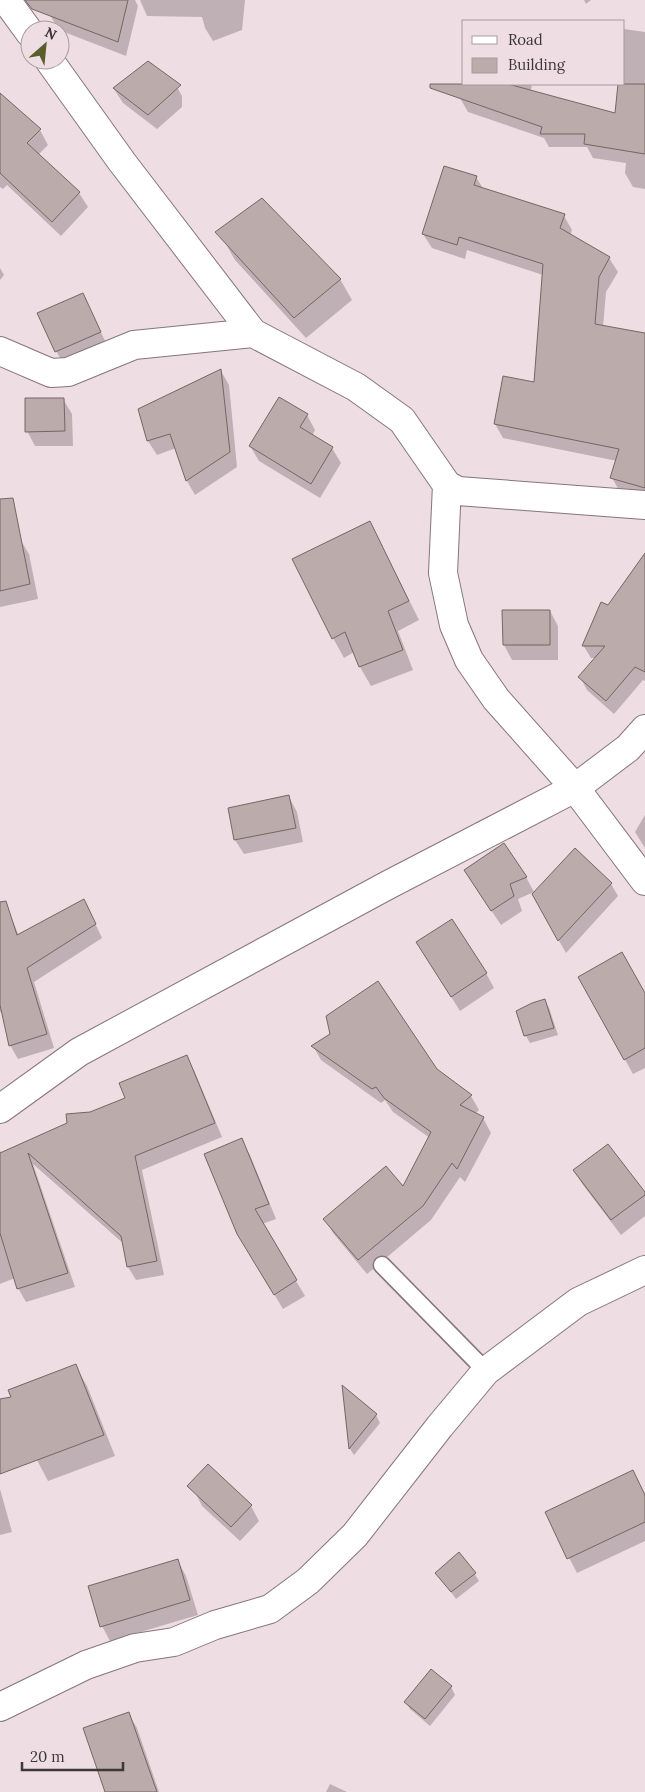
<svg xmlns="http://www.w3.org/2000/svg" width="645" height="1792" viewBox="0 0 645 1792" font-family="Lora,serif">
  <rect width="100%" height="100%" fill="#eedde2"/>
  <path fill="#0003" d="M 54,0 L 135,0 L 138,6 L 126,56 L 59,30 L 50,15 Z
    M 140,0 L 245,0 L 242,30 L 213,41 L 205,28 L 202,17 L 147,16 Z
    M 584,0 L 591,0 L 586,4 Z
    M 624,29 L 645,32 L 645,189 L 633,187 L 625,173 L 626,163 L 593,158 L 587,147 L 549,147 L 544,138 L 468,112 L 460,98 L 464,84 L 530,84 L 532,87 L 530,91 L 616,114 L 619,84 L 624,84 Z
    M 173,80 L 182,96 L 182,107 L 157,129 L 123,103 L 114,89 Z
    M 12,105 L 40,130 L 48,145 L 38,155 L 79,193 L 88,207 L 61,236 L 7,185 L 3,189 L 0,187 L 0,117 Z
    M 476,177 L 484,190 L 564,216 L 572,230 L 570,236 L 609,258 L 618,272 L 606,292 L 603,327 L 645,334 L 645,499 L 620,492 L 612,478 L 617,461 L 503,438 L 495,424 L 504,378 L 535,384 L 543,275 L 467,250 L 465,259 L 432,248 L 423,234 Z
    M 223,239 L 340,279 L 352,300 L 306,338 L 235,260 Z
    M 0,268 L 4,275 L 0,280 Z
    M 83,295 L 108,347 L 65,366 L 56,351 Z
    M 221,371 L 229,385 L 237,467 L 195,495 L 187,481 L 176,448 L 157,455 L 148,441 L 139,410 Z
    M 63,399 L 72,414 L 73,446 L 35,446 L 27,431 Z
    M 307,415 L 315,430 L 312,436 L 332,448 L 341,463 L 320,498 L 259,461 L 250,446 Z
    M 20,539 L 29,554 L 38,599 L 0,607 L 0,543 Z
    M 380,542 L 419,620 L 398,631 L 413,670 L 371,686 L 360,667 L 354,652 L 344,658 L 333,638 Z
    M 645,555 L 645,681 L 643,680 L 614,714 L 587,690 L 580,677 L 596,658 L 591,658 L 583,645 Z
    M 550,611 L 558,626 L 558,660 L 512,660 L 504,645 Z
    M 289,797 L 297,812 L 303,842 L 244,854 L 235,840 Z
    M 645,815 L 645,848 L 635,832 Z
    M 576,850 L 611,884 L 618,896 L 566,953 L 533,895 Z
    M 465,871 L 526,877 L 534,892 L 518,899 L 522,911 L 501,925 Z
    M 84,900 L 102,938 L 34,982 L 54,1048 L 18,1059 L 10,1045 L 3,1011 L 0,1012 L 0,902 L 2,901 L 10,914 L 19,936 Z
    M 426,957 L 486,973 L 494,988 L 460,1011 Z
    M 580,978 L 645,995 L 645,1068 L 633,1074 Z
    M 545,1000 L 549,1008 L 558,1035 L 530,1043 L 526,1036 L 518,1012 Z
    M 313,1046 L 436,1070 L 471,1096 L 479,1110 L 475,1114 L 483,1118 L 491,1133 L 465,1182 L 460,1177 L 431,1220 L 367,1274 L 333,1233 L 325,1219 L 403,1188 L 430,1138 L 393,1112 L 385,1100 L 381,1103 L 321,1060 Z
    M 186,1057 L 194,1070 L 222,1137 L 142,1170 L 164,1275 L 136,1280 L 128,1267 L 124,1244 L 33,1164 L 75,1287 L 26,1302 L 18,1288 L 15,1278 L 0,1284 L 0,1151 L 2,1153 L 90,1113 L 127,1099 Z
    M 241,1140 L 250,1155 L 276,1219 L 262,1224 L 305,1296 L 283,1309 L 238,1234 Z
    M 574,1171 L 645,1194 L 645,1216 L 621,1235 L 583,1185 Z
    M 75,1365 L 87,1386 L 115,1456 L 48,1481 L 37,1460 Z
    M 343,1388 L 376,1415 L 380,1423 L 354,1455 L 350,1449 Z
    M 633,1472 L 645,1495 L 645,1541 L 577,1573 L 546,1513 Z
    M 0,1489 L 12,1532 L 0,1535 Z
    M 194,1490 L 251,1506 L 259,1521 L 240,1541 L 202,1506 Z
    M 178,1561 L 186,1576 L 198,1615 L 110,1641 L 102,1626 Z
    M 437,1573 L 474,1573 L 479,1581 L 456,1599 Z
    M 451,1687 L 455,1695 L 430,1726 L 410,1709 L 406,1702 Z
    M 128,1713 L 137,1728 L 159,1792 L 106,1792 Z
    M 330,1784 L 347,1792 L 326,1792 Z"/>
  <path fill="#bbabaa" stroke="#756665" d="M 25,0 L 128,0 L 118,42 L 32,9 Z
    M 148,61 L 181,85 L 148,115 L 113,88 Z
    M 430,84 L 508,84 L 615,113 L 618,84 L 645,84 L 645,154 L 584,144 L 585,134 L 540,134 L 542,127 L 430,88 Z
    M 0,93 L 41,129 L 27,143 L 80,192 L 52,222 L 0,173 Z
    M 444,166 L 477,176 L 474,185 L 565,214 L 560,228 L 610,257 L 599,277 L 595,324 L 645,333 L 645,488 L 610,478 L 619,449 L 494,424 L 503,376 L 534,382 L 543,264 L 459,237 L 457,245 L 422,234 Z
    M 262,198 L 341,279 L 294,318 L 215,232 Z
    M 83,293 L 101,332 L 55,352 L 37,313 Z
    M 221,369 L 230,452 L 186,481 L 170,434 L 147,441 L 138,409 Z
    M 279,397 L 308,414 L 300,427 L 333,447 L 311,484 L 249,446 Z
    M 25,398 L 64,398 L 65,431 L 25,432 Z
    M 13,498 L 30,584 L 0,591 L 0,499 Z
    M 370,521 L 409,601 L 388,611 L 403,650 L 359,667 L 345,632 L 332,639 L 292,559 Z
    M 645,553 L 645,672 L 635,667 L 606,701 L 578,677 L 605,646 L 582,646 L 601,602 L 608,605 Z
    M 502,610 L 550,610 L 550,645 L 503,645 Z
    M 289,795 L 296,828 L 234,840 L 228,808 Z
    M 504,843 L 527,877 L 510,884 L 514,896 L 491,911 L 464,870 Z
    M 575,848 L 612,883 L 558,941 L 532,894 Z
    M 84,899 L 96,924 L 27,968 L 47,1034 L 9,1046 L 0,1005 L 0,902 L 6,901 L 17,935 Z
    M 452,919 L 487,973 L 451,997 L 416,942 Z
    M 622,952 L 645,993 L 645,1048 L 624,1060 L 578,977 Z
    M 378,981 L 437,1069 L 472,1095 L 460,1105 L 484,1117 L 457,1169 L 452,1163 L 423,1206 L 358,1260 L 323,1219 L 386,1166 L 403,1186 L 431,1132 L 384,1098 L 376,1087 L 372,1089 L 311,1046 L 330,1034 L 326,1016 Z
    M 545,999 L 554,1028 L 524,1036 L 516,1011 L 532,1003 Z
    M 187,1055 L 215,1123 L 135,1156 L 157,1261 L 127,1267 L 121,1236 L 28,1153 L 68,1273 L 17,1289 L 0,1233 L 0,1153 L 67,1123 L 66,1114 L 90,1112 L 125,1098 L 119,1083 Z
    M 242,1138 L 269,1204 L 255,1209 L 297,1280 L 274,1295 L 237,1234 L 204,1154 Z
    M 608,1144 L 645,1192 L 645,1195 L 611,1220 L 573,1170 Z
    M 76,1364 L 104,1435 L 0,1474 L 0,1399 L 11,1397 L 8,1390 Z
    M 342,1385 L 377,1414 L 349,1449 Z
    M 208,1464 L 252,1505 L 231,1527 L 187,1486 Z
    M 633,1470 L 645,1495 L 645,1522 L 567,1559 L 545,1512 Z
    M 459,1552 L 476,1573 L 451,1592 L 435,1573 Z
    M 178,1559 L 190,1600 L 100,1627 L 88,1586 Z
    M 431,1669 L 452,1686 L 425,1719 L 404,1702 Z
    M 129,1712 L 157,1792 L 105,1792 L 83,1728 Z"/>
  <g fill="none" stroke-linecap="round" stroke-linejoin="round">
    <g stroke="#84767a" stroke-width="19">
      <path id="lane" d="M 382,1265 L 486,1371"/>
    </g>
    <g stroke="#84767a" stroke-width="30">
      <path id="street" d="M 6,0 L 30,33
        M 49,60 L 122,162 L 253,333
        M 0,351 L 51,373 L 68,372 L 134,345 L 253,333 L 356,387 L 402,420 L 447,485 L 458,491 L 645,505
        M 447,485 L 443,573 L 454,625 L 469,660 L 496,699 L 575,788 L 645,881
        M 0,1109 L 79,1052 L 388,885 L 575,788 L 628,748 L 645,729
        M 0,1707 L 86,1665 L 135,1648 L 174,1642 L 215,1625 L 270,1609 L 308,1581 L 355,1535 L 440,1426 L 486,1371 L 578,1302 L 645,1270"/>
    </g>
    <use href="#lane" stroke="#fff" stroke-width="16"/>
    <use href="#street" stroke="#fff" stroke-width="28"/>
  </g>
  <rect x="462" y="20" width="162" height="65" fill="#eedde2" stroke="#a79b9e"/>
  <rect x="472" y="36" width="25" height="8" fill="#ffffff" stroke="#a79b9e"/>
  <text x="508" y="45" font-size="15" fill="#3d3739">Road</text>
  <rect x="472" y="58" width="25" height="15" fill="#bbabaa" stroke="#a79b9e"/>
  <text x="508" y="70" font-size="15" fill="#3d3739">Building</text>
  <g transform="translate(45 45) rotate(27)"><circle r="24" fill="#eedde2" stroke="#a79b9e"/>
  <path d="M0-4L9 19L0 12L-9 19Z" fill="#585e2c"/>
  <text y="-8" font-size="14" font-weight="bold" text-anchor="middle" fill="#3d3739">N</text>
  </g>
  <path d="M22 1762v8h101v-8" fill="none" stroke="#3d3739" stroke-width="2.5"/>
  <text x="30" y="1762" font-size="15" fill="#3d3739" stroke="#eedde2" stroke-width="4" paint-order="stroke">20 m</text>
</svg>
